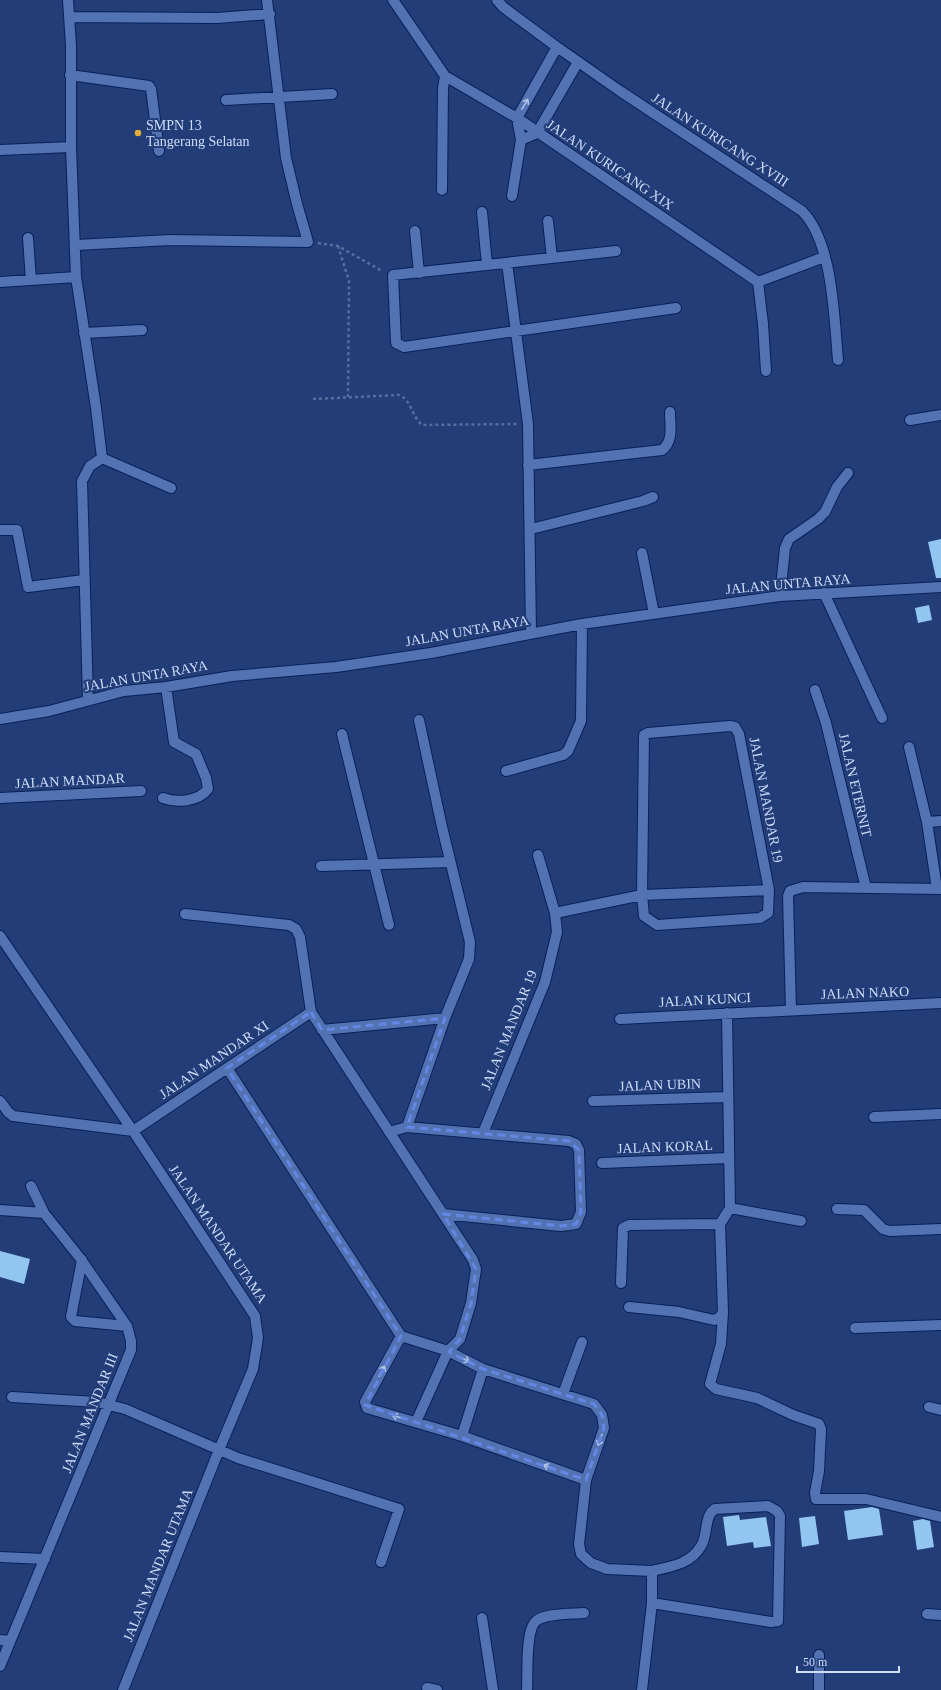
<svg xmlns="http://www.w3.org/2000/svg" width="941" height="1690" viewBox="0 0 941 1690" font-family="'Times New Roman',serif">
  <rect width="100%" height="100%" fill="#223d78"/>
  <path fill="#92c6f0" d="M 941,539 L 941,578 L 936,578 L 928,542 Z
    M 929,605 L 932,620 L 918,623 L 915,608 Z
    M 0,1251 L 30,1259 L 24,1284 L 0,1277 Z
    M 872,1507 L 879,1509 L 883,1535 L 848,1540 L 844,1511 Z
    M 739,1515 L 740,1520 L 766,1517 L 771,1546 L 754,1548 L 753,1542 L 727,1546 L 723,1517 Z
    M 815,1516 L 819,1544 L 802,1547 L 799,1518 Z
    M 923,1519 L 930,1521 L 934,1547 L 917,1550 L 913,1521 Z"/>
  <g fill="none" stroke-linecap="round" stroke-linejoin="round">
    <g stroke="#09215a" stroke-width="12">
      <path id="minor" d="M 68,0 L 71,46 L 71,147 L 76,277 L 96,408 L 102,458 L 90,466 L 82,481 L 88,700
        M 393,0 L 445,76 L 517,118 L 758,282 L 763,324 L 766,371
        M 497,0 L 503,7 L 557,47 L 620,91 L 802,211 C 833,242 834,317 838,360
        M 69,17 L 217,18 L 270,14
        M 70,75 L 149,86 L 151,89 L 159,151
        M 226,100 L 332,94
        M 521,140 L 537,133 L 578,62
        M 0,150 L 71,147
        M 442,190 L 443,88 L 445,76
        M 512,196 L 521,140 L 517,118 L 557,47
        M 482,212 L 487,265
        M 548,221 L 552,258
        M 415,231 L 419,273
        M 28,238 L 31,280
        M 76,245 L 170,240 L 308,242 L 297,204 L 286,158 L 267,0
        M 616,251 L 393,275 L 396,343 L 404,347 L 676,308
        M 507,263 L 528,424 L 531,634
        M 0,282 L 76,277
        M 758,282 L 824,257
        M 84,333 L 142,330
        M 910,420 L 941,415
        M 102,458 L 171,488
        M 528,465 L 662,450 C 674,441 670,425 670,412
        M 531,529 L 643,501 L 653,497
        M 0,530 L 17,530 L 28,587 L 84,580
        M 642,553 L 654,614
        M 824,593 L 882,718
        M 780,596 L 785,548 L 789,539 L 818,519 L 825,512 L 837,487 L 848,473
        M 815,690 L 826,723 L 866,888
        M 0,719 L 49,711 L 124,691 L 166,687 L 232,676 L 336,667 L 431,653 L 582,624 L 780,596 L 941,587
        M 419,720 L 442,827 L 470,942 L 469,959 L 445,1018
        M 730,726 L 735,727 L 739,734 L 769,890 L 768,913 L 760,918 L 657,925 L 644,916 L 642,895 L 644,735 L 648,733 Z
        M 342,734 L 389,925
        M 909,747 L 927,822 L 937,889
        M 506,771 L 563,755 L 568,751 L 581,721 L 582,624
        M 0,798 L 141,791
        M 163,798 C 177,803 198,802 208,789 L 206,778 L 196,754 L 174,742 L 166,687
        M 927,822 L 941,821
        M 538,855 L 555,913
        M 321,866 L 450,862
        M 185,914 L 289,925 L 296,929 L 300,937 L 311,1012 L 473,1260 L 476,1269 L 471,1303 L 460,1339 L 448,1351 L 416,1422
        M 0,936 L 133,1131 L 255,1316 L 258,1338 L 253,1369 L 219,1450 L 123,1690
        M 791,1010 L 788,896 L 790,891 L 803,887 L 941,889
        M 727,1013 L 730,1208 L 720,1224 L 723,1312 L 721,1344 L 710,1384 L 716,1389 L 757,1398 L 793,1415 L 819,1424 L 821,1429 L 819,1471 L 815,1493 L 816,1499 L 866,1499 L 941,1517
        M 620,1019 L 941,1003
        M 322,1030 L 445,1018 L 407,1127 L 389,1132
        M 227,1068 L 401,1336 L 448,1351 L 483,1369 L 594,1404 L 602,1415 L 604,1428 L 586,1480 L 579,1544 L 581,1554 L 591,1563 L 607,1569 L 652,1571
        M 0,1101 L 8,1112 L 13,1116 L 133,1131 L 311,1012
        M 593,1101 L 728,1097
        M 874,1117 L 941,1114
        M 407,1127 L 569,1141 L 576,1144 L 579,1150 L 581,1212 L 576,1224 L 561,1226 L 443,1214
        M 483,1133 L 545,982 L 557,932 L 555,913 L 642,895 L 769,890
        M 602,1163 L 728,1158
        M 730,1208 L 801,1221
        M 837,1209 L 864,1210 L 883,1229 L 890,1231 L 941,1229
        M 0,1210 L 44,1213
        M 82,1260 L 71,1317 L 75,1321 L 127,1326
        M 621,1283 L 623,1228 L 629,1225 L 720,1224
        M 629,1307 L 679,1312 L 714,1320 L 719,1318 L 723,1312
        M 855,1328 L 941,1325
        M 401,1336 L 365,1402 L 367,1408 L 462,1436 L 586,1480
        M 563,1394 L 582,1342
        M 12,1397 L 97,1402 L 125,1409 L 238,1458 L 399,1509 L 381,1562
        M 929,1407 L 941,1410
        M 462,1436 L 483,1369
        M 0,1557 L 45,1559
        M 927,1614 L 941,1615
        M 482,1618 L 493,1690
        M 0,1640 L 10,1641
        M 819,1655 L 819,1690
        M 0,1666 L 131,1350 L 131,1341 L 127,1326 L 80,1258 L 44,1213 L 31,1186
        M 427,1688 L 437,1690
        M 527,1690 C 528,1675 525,1630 536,1621 C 545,1613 573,1614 584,1613
        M 642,1690 L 652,1603 L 652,1571 C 670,1567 691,1564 701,1546 C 708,1536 704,1515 715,1509 L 768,1506 L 777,1511 L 780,1516 L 778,1621 L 771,1622 L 652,1603"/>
    </g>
    <path stroke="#576ea0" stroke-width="2.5" stroke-dasharray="3 3" stroke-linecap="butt" d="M 318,243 L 338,246 L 382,271
      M 338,246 L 349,281 L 348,397
      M 313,399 L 399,395 C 411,399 412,417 422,425 L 517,424"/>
    <use href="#minor" stroke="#5272b1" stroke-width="10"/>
  </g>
  <defs><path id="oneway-shaft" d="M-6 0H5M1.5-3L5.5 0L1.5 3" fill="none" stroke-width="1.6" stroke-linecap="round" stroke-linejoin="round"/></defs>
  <g stroke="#afc2e8">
    <use href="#oneway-shaft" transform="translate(525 104) rotate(-60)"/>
    <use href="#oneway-shaft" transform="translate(464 1359) rotate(26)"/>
    <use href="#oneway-shaft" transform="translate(382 1371) rotate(-61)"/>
    <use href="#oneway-shaft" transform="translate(398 1417) rotate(-163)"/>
    <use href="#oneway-shaft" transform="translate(600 1440) rotate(109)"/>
    <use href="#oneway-shaft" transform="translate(549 1467) rotate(-160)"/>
  </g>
  <path fill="none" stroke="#6487e6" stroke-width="3" stroke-dasharray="8 5" stroke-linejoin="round" d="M 311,1012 L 322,1030 L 445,1018 L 407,1127 L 569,1141 L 579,1150 L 581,1212 L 576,1224 L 561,1226 L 443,1214 L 476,1269 L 471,1303 L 460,1339 L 449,1352 L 483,1369 L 594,1404 L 602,1415 L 604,1428 L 586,1480 L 365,1405 L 401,1336 L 227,1068 Z"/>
  <circle fill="#e3ae35" stroke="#223d78" stroke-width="1.5" cx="138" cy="133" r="4"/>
  <g text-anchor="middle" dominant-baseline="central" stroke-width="4" stroke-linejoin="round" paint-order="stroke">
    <g font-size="14" fill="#ceddfa" stroke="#223d78" text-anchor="start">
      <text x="146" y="125">SMPN 13<tspan x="146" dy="16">Tangerang Selatan</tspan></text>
    </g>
    <g font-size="14" fill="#ceddfa" stroke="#223d78">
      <text transform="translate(720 140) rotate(33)">JALAN KURICANG XVIII</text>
      <text transform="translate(610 165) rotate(34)">JALAN KURICANG XIX</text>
      <text transform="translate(788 584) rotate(-5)">JALAN UNTA RAYA</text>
      <text transform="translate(467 631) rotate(-10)">JALAN UNTA RAYA</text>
      <text transform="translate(146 676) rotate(-10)">JALAN UNTA RAYA</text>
      <text transform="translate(70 781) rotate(-3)">JALAN MANDAR</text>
      <text transform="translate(855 785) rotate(77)">JALAN ETERNIT</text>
      <text transform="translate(766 800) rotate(79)">JALAN MANDAR 19</text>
      <text transform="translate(865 993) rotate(-2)">JALAN NAKO</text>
      <text transform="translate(705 1000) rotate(-3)">JALAN KUNCI</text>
      <text transform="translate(509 1030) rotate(-68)">JALAN MANDAR 19</text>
      <text transform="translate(214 1060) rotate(-34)">JALAN MANDAR XI</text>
      <text transform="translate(660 1085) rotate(-2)">JALAN UBIN</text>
      <text transform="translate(665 1147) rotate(-2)">JALAN KORAL</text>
      <text transform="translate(218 1234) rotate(56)">JALAN MANDAR UTAMA</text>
      <text transform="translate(90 1413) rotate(-68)">JALAN MANDAR III</text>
      <text transform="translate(158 1565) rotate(-68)">JALAN MANDAR UTAMA</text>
    </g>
  </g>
  <path d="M797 1666v6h102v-6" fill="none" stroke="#ceddfa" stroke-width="2"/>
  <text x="803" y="1666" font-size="12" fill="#ceddfa" stroke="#223d78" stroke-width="3" paint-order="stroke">50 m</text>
</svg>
